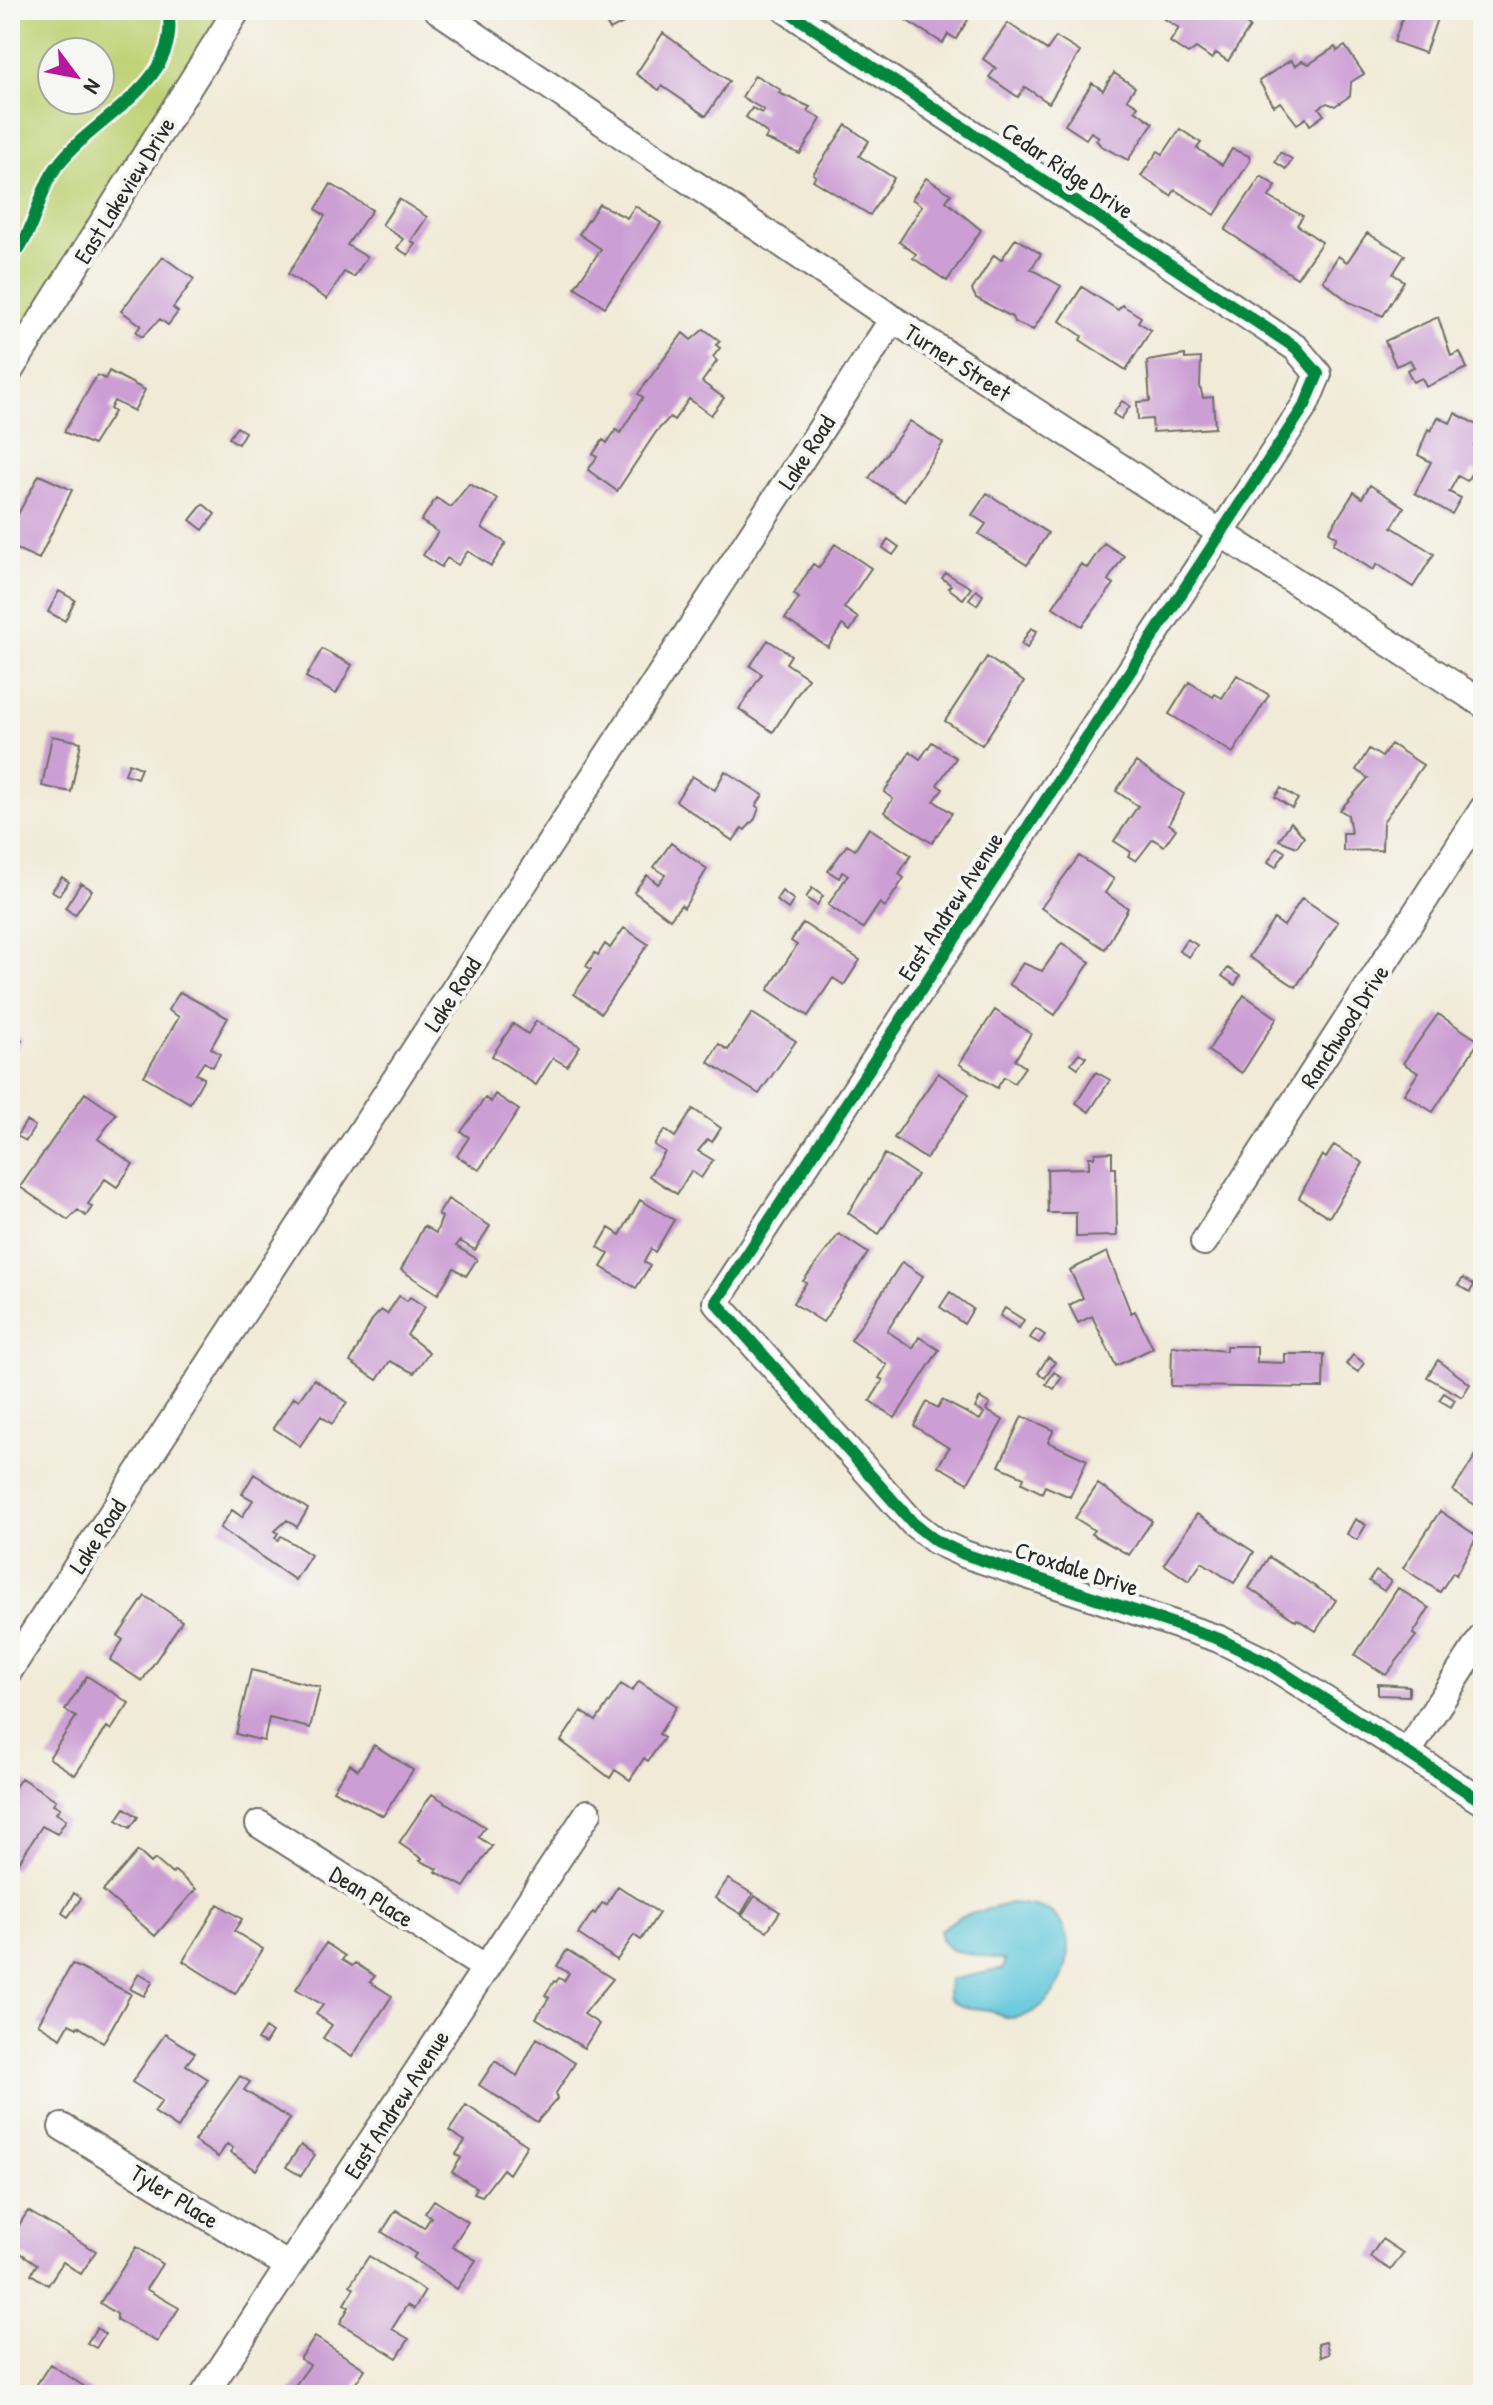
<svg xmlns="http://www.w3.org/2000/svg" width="1493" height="2405" viewBox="0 0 1493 2405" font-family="'Patrick Hand',sans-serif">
  <rect width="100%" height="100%" fill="#f6f6f2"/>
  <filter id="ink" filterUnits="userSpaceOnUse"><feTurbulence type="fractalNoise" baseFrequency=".0125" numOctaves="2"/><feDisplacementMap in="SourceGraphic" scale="16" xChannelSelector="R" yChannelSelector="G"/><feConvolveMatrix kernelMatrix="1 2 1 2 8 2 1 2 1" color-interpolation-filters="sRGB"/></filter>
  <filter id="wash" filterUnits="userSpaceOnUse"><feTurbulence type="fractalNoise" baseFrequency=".006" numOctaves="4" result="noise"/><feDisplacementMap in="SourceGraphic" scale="32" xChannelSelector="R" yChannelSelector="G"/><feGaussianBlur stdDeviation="1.8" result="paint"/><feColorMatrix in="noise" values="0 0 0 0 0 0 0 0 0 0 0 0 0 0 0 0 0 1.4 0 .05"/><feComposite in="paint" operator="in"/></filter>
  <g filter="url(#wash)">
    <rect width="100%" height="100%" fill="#f1ead7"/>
    <path fill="#bfd174" stroke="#757e50" stroke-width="2" fill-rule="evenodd" d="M 10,10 L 237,10 L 10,370 ZM 52,52 L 100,52 L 100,100 L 52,100 Z"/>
    <path fill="#5fc7dc" stroke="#457984" stroke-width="2" d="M 1011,1903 C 1024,1905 1043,1905 1053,1914 C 1088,1946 1056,2017 1011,2018 C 1004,2018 996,2012 988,2010 C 972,2007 960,2010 948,1997 L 949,1980 L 1003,1969 L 1005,1960 L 951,1950 L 941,1940 L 940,1930 L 959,1917 Z"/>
    <g id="blocks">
      <path fill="#cc9fd4" d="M 599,10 L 638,10 L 641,14 L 610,30 Z
        M 897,10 L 974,10 L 956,39 L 948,34 L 943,43 L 904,19 L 906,16 Z
        M 1162,10 L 1227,10 L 1250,27 L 1228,61 L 1216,53 L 1212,59 L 1196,48 L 1188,54 L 1170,42 L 1179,28 L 1163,18 Z
        M 1405,10 L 1440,10 L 1425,53 L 1394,42 Z
        M 1008,23 L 1047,50 L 1056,37 L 1080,52 L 1049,103 L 1025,87 L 1018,97 L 989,77 L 996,68 L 983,59 Z
        M 663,33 L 729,81 L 706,116 L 662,86 L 659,90 L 636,74 Z
        M 1345,46 L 1364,74 L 1351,82 L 1350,96 L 1335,106 L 1327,103 L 1319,108 L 1324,115 L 1310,125 L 1306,118 L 1297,124 L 1280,102 L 1274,106 L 1259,81 L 1291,60 L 1295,66 L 1302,61 L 1309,64 L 1335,47 L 1337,51 Z
        M 1114,73 L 1135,87 L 1127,99 L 1138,106 L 1135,110 L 1153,123 L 1128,160 L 1101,146 L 1096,140 L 1099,137 L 1091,132 L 1086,139 L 1065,125 L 1092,83 L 1103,90 Z
        M 755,75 L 781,90 L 779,93 L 810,107 L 807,111 L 821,119 L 800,154 L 765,139 L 768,134 L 746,117 L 752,108 L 762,113 L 764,110 L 742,97 Z
        M 846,125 L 869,141 L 859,156 L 894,178 L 870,215 L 813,180 L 816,176 L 813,174 Z
        M 1180,129 L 1201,143 L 1197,148 L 1222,165 L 1232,149 L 1249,156 L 1250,161 L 1215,215 L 1175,190 L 1171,196 L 1141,176 L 1158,151 L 1163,154 Z
        M 1280,152 L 1292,159 L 1286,169 L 1275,162 Z
        M 1261,176 L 1276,186 L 1269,197 L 1303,216 L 1297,225 L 1322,242 L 1297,278 L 1225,230 Z
        M 926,178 L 951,194 L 946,201 L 981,230 L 947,281 L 913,258 L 916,254 L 899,242 L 922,206 L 912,199 Z
        M 331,184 L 372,210 L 347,245 L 367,257 L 354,277 L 344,272 L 327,299 L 288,274 L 325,216 L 316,209 Z
        M 399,199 L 427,217 L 411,241 L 415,244 L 408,255 L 397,248 L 403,239 L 382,225 Z
        M 599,204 L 627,218 L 635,206 L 661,223 L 605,307 L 575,287 L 601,249 L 579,234 Z
        M 1367,233 L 1405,255 L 1393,274 L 1404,281 L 1383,316 L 1349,302 L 1323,281 L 1338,256 L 1347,262 Z
        M 1016,238 L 1041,254 L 1031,269 L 1061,286 L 1033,330 L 1014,322 L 1012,317 L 976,298 L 972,290 L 994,255 L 1001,260 Z
        M 163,257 L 194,279 L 173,308 L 178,312 L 168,325 L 160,319 L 142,337 L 136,332 L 141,325 L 121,311 Z
        M 1082,287 L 1118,310 L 1122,305 L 1141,317 L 1138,322 L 1151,330 L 1126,370 L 1080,340 L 1082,336 L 1060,321 Z
        M 1438,317 L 1451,356 L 1460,352 L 1467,368 L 1426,387 L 1422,378 L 1413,382 L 1407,370 L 1414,367 L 1410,360 L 1396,366 L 1385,341 Z
        M 704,329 L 720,341 L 716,345 L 720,348 L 713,357 L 717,361 L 702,382 L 724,398 L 711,415 L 689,399 L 674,420 L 670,417 L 656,432 L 617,491 L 588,470 L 597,457 L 593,454 L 603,440 L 607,443 L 616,430 L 620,433 L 643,397 L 638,394 L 683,333 L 691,340 Z
        M 1185,355 L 1185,359 L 1201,358 L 1200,386 L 1203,398 L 1213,397 L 1215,428 L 1153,432 L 1152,419 L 1138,420 L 1137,402 L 1150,401 L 1147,361 Z
        M 109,371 L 145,390 L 134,411 L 114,401 L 110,409 L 114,412 L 93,445 L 64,432 L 97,375 L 105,379 Z
        M 1122,401 L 1130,406 L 1121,419 L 1113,414 Z
        M 1455,413 L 1483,428 L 1474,445 L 1483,450 L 1483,475 L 1473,470 L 1467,481 L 1458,476 L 1449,492 L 1461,498 L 1452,514 L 1415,493 L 1431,462 L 1418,455 L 1428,429 L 1431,431 L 1438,417 L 1450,423 Z
        M 910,421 L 943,443 L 904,501 L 869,478 Z
        M 237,427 L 245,432 L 238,444 L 229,438 Z
        M 39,475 L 72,490 L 39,559 L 10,546 L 10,529 Z
        M 469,484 L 498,499 L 482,528 L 506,543 L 491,566 L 468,551 L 458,565 L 447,558 L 441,567 L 423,555 L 438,532 L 421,521 L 436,498 L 451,507 Z
        M 1370,485 L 1404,507 L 1392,527 L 1434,554 L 1413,587 L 1377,564 L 1373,570 L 1333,544 L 1337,537 L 1329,532 L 1354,492 L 1362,498 Z
        M 987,493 L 1048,533 L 1027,565 L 979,534 L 986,524 L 972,515 Z
        M 203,504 L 215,514 L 203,530 L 190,520 Z
        M 888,539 L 899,547 L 893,555 L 883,548 Z
        M 1104,543 L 1124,556 L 1108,580 L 1114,584 L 1082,626 L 1053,607 L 1081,564 L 1087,568 Z
        M 835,544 L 871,568 L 844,608 L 858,618 L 850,631 L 842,625 L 828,647 L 785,619 L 799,598 L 794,594 L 813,564 L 819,568 Z
        M 946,573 L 971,588 L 963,599 L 948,588 L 951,585 L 942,578 Z
        M 976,590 L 983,595 L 977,605 L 969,599 Z
        M 59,591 L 75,600 L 65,621 L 48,612 Z
        M 1031,628 L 1037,631 L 1027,648 L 1021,644 Z
        M 768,640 L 791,655 L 786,663 L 808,678 L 773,732 L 739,709 L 762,674 L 750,666 Z
        M 322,649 L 352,665 L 336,694 L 306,677 Z
        M 987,657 L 1024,682 L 982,745 L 945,721 Z
        M 1237,675 L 1269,695 L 1233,753 L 1169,714 L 1189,682 L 1213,697 L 1215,694 L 1222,698 Z
        M 52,736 L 81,742 L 71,792 L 42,786 Z
        M 932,742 L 956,758 L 937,785 L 943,789 L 934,801 L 952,813 L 932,843 L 884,812 L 893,799 L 884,792 L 910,752 L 920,759 Z
        M 1391,744 L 1423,765 L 1383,822 L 1382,850 L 1343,851 L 1343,833 L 1351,833 L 1348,815 L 1340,810 L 1368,778 L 1356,770 L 1369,749 L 1382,757 Z
        M 1136,762 L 1184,794 L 1169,824 L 1176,829 L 1164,846 L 1153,839 L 1136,861 L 1128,856 L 1131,852 L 1114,841 L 1138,806 L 1116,791 Z
        M 129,763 L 141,768 L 137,778 L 125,774 Z
        M 725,771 L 763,795 L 756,806 L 759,808 L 755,819 L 745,830 L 742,828 L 733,841 L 676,801 L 692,776 L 715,790 Z
        M 1281,788 L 1298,799 L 1292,808 L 1275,797 Z
        M 1291,822 L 1304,837 L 1297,847 L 1279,840 Z
        M 869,828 L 911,855 L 899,874 L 904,878 L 885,907 L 880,903 L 863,928 L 828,905 L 848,875 L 842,872 L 839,878 L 828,871 L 847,845 L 855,850 Z
        M 671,843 L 707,869 L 684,908 L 681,905 L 670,919 L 634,892 L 647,875 L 658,884 L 665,875 L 654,867 Z
        M 1277,847 L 1285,852 L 1276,867 L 1268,862 Z
        M 1079,856 L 1114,879 L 1105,893 L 1128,908 L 1105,949 L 1041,908 Z
        M 62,877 L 69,882 L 59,895 L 52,891 Z
        M 81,883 L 92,890 L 75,915 L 65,908 Z
        M 812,888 L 823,896 L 817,905 L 806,898 Z
        M 782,891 L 794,900 L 788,909 L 776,900 Z
        M 1302,898 L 1338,922 L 1296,987 L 1249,957 L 1274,919 L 1284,926 Z
        M 803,923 L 860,960 L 844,985 L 833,978 L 808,1016 L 768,990 L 797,945 L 791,941 Z
        M 624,928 L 648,944 L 601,1013 L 574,994 L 591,969 L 586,966 L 595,953 L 598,955 L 605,944 L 610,948 Z
        M 1187,939 L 1197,945 L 1189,957 L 1179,951 Z
        M 1062,943 L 1090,962 L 1055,1015 L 1009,984 L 1023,963 L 1042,971 Z
        M 1228,968 L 1240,976 L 1235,985 L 1222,976 Z
        M 180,992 L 228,1018 L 211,1048 L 220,1054 L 213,1067 L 204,1062 L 196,1074 L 204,1078 L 190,1103 L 144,1076 L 179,1017 L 168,1010 Z
        M 1244,995 L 1277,1018 L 1242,1073 L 1208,1051 Z
        M 995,1010 L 1031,1034 L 1015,1060 L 1025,1067 L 1014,1083 L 1004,1077 L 997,1088 L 959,1064 Z
        M 752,1013 L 796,1041 L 759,1094 L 708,1062 L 719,1044 L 728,1050 Z
        M 1438,1014 L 1479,1041 L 1433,1112 L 1404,1094 L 1418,1073 L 1403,1063 Z
        M 536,1021 L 580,1046 L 567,1066 L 553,1058 L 536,1085 L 492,1056 L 513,1024 L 528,1034 Z
        M 10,1032 L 22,1040 L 10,1059 Z
        M 1079,1053 L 1086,1057 L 1078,1068 L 1071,1063 Z
        M 1096,1072 L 1110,1080 L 1089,1112 L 1076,1103 Z
        M 938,1073 L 969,1094 L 926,1159 L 894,1138 Z
        M 85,1093 L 116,1114 L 98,1139 L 133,1164 L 117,1187 L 105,1179 L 88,1204 L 92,1207 L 86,1216 L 78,1210 L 68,1220 L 20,1187 Z
        M 495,1094 L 519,1110 L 479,1170 L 457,1156 L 469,1137 L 461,1132 L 485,1098 L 491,1102 Z
        M 693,1109 L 721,1128 L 712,1142 L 708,1139 L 698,1151 L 713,1160 L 701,1178 L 691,1171 L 677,1194 L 649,1176 L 665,1152 L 654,1145 L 665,1130 L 675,1137 Z
        M 26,1121 L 35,1126 L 26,1141 L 17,1136 Z
        M 1334,1145 L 1363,1163 L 1329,1217 L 1299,1198 L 1322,1155 L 1326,1158 Z
        M 1112,1152 L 1112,1168 L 1116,1168 L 1117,1236 L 1076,1237 L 1076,1213 L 1048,1213 L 1047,1169 L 1089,1168 L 1089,1157 L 1094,1157 L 1095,1153 Z
        M 885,1154 L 917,1175 L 879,1234 L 848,1213 Z
        M 448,1199 L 490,1226 L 475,1250 L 460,1241 L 456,1246 L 477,1259 L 466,1276 L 454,1268 L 438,1294 L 401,1270 L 424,1226 L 436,1233 L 442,1217 L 438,1215 Z
        M 640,1200 L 674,1220 L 655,1252 L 651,1249 L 644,1262 L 650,1266 L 636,1288 L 601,1267 L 609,1254 L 598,1247 L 609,1228 L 620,1235 Z
        M 839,1234 L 868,1253 L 823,1322 L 793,1303 L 806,1283 L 803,1281 Z
        M 1107,1252 L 1131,1313 L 1135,1311 L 1153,1348 L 1116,1366 L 1092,1316 L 1078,1323 L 1069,1305 L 1083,1298 L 1070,1270 Z
        M 902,1262 L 923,1276 L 887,1331 L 913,1348 L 919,1337 L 939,1350 L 895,1418 L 870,1401 L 883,1380 L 879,1378 L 887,1365 L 851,1340 Z
        M 1463,1278 L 1474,1285 L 1470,1292 L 1458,1285 Z
        M 950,1292 L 973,1309 L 964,1324 L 940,1307 Z
        M 399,1296 L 407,1301 L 410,1297 L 425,1307 L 407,1335 L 429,1352 L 414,1373 L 390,1361 L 377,1380 L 350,1362 L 372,1320 L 381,1310 L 387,1314 Z
        M 1005,1308 L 1024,1320 L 1019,1328 L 1000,1316 Z
        M 1036,1329 L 1045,1335 L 1039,1343 L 1030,1338 Z
        M 1172,1346 L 1226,1351 L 1226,1346 L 1257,1346 L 1257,1362 L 1285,1363 L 1285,1354 L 1324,1354 L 1323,1388 L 1171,1386 Z
        M 1353,1355 L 1364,1363 L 1358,1372 L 1346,1364 Z
        M 1048,1357 L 1055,1362 L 1045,1378 L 1038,1373 Z
        M 1438,1360 L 1470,1384 L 1462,1397 L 1427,1377 Z
        M 1054,1372 L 1062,1377 L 1054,1389 L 1046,1384 Z
        M 314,1379 L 347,1402 L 332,1424 L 321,1416 L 300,1446 L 273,1428 L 294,1397 L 299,1400 Z
        M 1444,1393 L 1455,1400 L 1451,1407 L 1439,1400 Z
        M 980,1398 L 990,1404 L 986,1410 L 1003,1420 L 968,1483 L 938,1466 L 949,1448 L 914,1426 L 927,1402 L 938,1408 L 942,1400 L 980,1420 L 984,1413 L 975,1408 Z
        M 1022,1416 L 1054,1430 L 1048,1442 L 1087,1460 L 1070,1497 L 1045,1486 L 1042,1493 L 1022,1483 L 1024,1477 L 999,1466 Z
        M 1483,1444 L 1483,1510 L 1453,1491 Z
        M 254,1474 L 308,1509 L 297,1527 L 287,1520 L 275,1531 L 278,1533 L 275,1538 L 278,1540 L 281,1536 L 311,1555 L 295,1580 L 220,1528 L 232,1510 L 242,1517 L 253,1500 L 242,1494 Z
        M 1098,1484 L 1152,1521 L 1129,1555 L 1091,1534 L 1094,1530 L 1075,1518 Z
        M 1440,1511 L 1477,1536 L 1456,1575 L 1453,1572 L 1440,1592 L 1403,1568 Z
        M 1197,1514 L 1254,1552 L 1234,1583 L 1202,1562 L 1189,1581 L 1164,1564 Z
        M 1355,1519 L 1366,1525 L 1357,1540 L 1347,1534 Z
        M 1269,1557 L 1336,1600 L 1316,1631 L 1297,1619 L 1296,1621 L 1249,1588 Z
        M 1376,1571 L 1391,1581 L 1384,1591 L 1369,1581 Z
        M 1398,1588 L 1429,1608 L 1413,1634 L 1416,1636 L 1386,1675 L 1355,1655 Z
        M 145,1596 L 182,1621 L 142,1681 L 110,1660 L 123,1640 L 118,1636 Z
        M 251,1670 L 320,1687 L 310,1728 L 269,1718 L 264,1741 L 236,1734 Z
        M 87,1676 L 129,1703 L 111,1730 L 107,1727 L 75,1775 L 49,1758 L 76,1717 L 65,1710 Z
        M 639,1681 L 677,1706 L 659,1734 L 664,1738 L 648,1761 L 644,1758 L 630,1780 L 615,1770 L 610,1778 L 561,1741 L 581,1711 L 596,1721 L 621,1684 L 632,1691 Z
        M 1378,1684 L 1409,1686 L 1409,1696 L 1378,1695 Z
        M 374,1745 L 413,1770 L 383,1816 L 333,1790 L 350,1764 L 358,1770 Z
        M 21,1778 L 56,1800 L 53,1804 L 60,1808 L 56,1813 L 66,1820 L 57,1834 L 42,1826 L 14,1870 L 10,1867 L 10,1795 Z
        M 432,1794 L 485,1827 L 478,1837 L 492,1846 L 464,1887 L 436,1872 L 438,1869 L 420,1861 L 422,1859 L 399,1843 Z
        M 125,1808 L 138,1817 L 130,1828 L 117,1820 Z
        M 138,1851 L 151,1863 L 155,1859 L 172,1874 L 175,1871 L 196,1889 L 155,1936 L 103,1891 Z
        M 728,1879 L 753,1894 L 741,1914 L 715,1898 Z
        M 618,1886 L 659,1913 L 641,1940 L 634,1935 L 617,1960 L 578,1934 L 593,1912 L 595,1914 L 602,1903 L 606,1905 Z
        M 74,1893 L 81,1898 L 68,1917 L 62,1913 Z
        M 755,1896 L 780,1912 L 767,1931 L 742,1916 Z
        M 218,1904 L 242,1919 L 234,1931 L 263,1949 L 235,1994 L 183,1961 Z
        M 326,1943 L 345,1956 L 342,1960 L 352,1966 L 355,1963 L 375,1976 L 370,1982 L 392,1996 L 352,2057 L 323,2038 L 332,2025 L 316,2014 L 323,2005 L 296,1989 Z
        M 567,1950 L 613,1979 L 584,2014 L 599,2024 L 584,2048 L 536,2018 L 549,1998 L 545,1995 L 554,1981 L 556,1982 L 559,1978 L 564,1981 L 569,1973 L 557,1966 Z
        M 72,1964 L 131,1994 L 103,2043 L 78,2026 L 77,2028 L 69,2024 L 61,2038 L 38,2024 Z
        M 139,1973 L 153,1981 L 144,1996 L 130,1989 Z
        M 265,2028 L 272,2033 L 265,2044 L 257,2040 Z
        M 165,2034 L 195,2053 L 186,2065 L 208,2079 L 178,2128 L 154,2112 L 162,2101 L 132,2082 Z
        M 537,2038 L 575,2063 L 556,2093 L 557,2099 L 537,2122 L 479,2085 L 495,2061 L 517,2076 Z
        M 240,2076 L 250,2082 L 244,2090 L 290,2119 L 256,2170 L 230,2152 L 233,2148 L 227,2144 L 218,2157 L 194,2141 Z
        M 466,2105 L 527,2145 L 509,2174 L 503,2169 L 482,2196 L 474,2193 L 477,2188 L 452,2172 L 461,2158 L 456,2154 L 465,2141 L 449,2131 Z
        M 301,2145 L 315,2155 L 301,2176 L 286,2167 Z
        M 434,2200 L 468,2222 L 452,2247 L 476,2260 L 457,2289 L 413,2258 L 416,2254 L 382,2232 L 396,2210 L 424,2228 L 431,2217 L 425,2213 Z
        M 28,2211 L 96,2251 L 81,2274 L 63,2262 L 48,2285 L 31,2274 L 37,2264 L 10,2246 L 10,2239 Z
        M 1382,2239 L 1403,2253 L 1391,2270 L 1370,2257 Z
        M 136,2247 L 162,2264 L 146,2289 L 179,2308 L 157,2342 L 117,2320 L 117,2314 L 100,2303 Z
        M 369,2256 L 425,2291 L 414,2309 L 407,2305 L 392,2329 L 409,2339 L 397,2358 L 340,2323 L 349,2307 L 344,2304 L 354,2288 L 350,2285 Z
        M 97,2328 L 105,2334 L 96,2348 L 87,2343 Z
        M 315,2337 L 365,2369 L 348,2395 L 288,2395 L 310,2365 L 300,2359 Z
        M 1326,2342 L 1329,2354 L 1321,2357 L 1318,2344 Z
        M 50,2364 L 97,2395 L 30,2395 Z"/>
    </g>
  </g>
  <g filter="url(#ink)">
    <use href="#blocks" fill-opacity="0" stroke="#706e67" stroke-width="2"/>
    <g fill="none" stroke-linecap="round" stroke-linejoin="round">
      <g stroke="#706e67" stroke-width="30">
        <path id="minor" d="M 438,10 L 893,319 L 1483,704
          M 786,10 L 1296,348 L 1318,374 L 1305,405 L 716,1302 L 913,1523 L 936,1541 L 964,1554 L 1219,1639 L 1268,1663 L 1483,1802
          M 10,370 L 237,10
          M 1204,1242 L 1483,809
          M 10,1669 L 893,319
          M 1407,1753 L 1483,1636
          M 259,1824 L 486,1968
          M 62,2127 L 289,2266
          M 204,2395 L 588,1813"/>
      </g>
      <use href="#minor" stroke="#fff" stroke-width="26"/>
      <g stroke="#f6f6f2" stroke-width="17">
        <path id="cycleway" d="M 786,10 L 1296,348 L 1318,374 L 1305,405 L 716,1302 L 913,1523 L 936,1541 L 964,1554 L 1219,1639 L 1268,1663 L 1483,1802
          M 10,259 C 37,233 36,193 58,165 C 94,116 182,85 168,10"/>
      </g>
      <use href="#cycleway" stroke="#00873e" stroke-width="12"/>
    </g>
  </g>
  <g text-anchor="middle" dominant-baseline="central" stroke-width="8" stroke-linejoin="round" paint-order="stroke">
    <g font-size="24" fill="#2b2b2b" stroke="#f6f6f2">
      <text transform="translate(1068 170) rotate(34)">Cedar Ridge Drive</text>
      <text transform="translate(124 190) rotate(-58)">East Lakeview Drive</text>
      <text transform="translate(958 362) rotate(33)">Turner Street</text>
      <text transform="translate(806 452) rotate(-57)">Lake Road</text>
      <text transform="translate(950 906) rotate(-57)">East Andrew Avenue</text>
      <text transform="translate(452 994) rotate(-57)">Lake Road</text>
      <text transform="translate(1344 1026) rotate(-57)">Ranchwood Drive</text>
      <text transform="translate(97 1536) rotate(-57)">Lake Road</text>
      <text transform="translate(1077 1568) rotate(18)">Croxdale Drive</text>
      <text transform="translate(372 1896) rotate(32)">Dean Place</text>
      <text transform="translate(396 2104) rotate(-57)">East Andrew Avenue</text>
      <text transform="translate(175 2196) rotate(32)">Tyler Place</text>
    </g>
  </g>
  <rect width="1493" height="2405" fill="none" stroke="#f6f6f2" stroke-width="40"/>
  <g transform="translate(76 76) rotate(122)"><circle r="38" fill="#f6f6f2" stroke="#a5a5a2" stroke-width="2"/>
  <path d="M0-6L14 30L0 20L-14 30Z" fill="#b5179e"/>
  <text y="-12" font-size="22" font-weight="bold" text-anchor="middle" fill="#2b2b2b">N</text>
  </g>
</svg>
